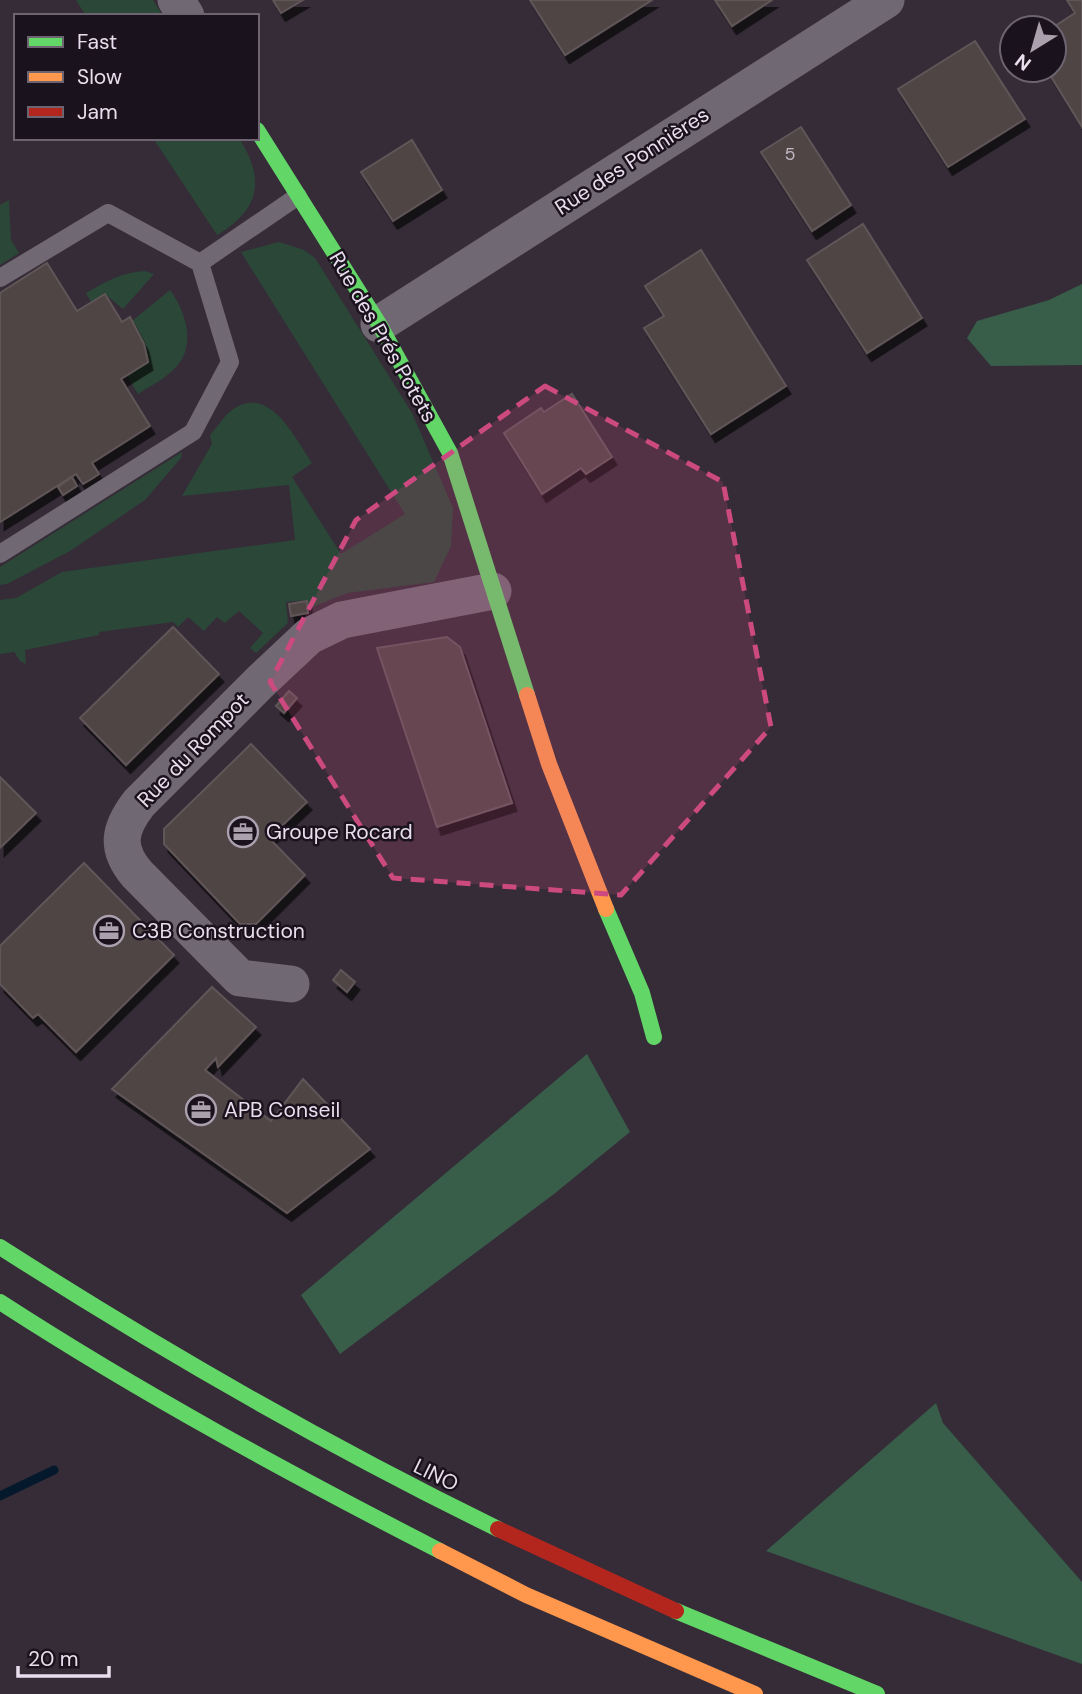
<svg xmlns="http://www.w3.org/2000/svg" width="1082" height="1694" viewBox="0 0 1082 1694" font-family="'DM Sans',sans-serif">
  <defs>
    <filter id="shadow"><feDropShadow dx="4.5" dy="8" stdDeviation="0" flood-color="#0009"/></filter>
  </defs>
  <rect width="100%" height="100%" fill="#352c38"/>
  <path fill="#2b4738" d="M 76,0 L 153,0 L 163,16 L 86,16 Z
    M 153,138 L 239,138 C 265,179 261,209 217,235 L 215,232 Z
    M 9,200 L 11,240 L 19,253 L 0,265 L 0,205 Z
    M 279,242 L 304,250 L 315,258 L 412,413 L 453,508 L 451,546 L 434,582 L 347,593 L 310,608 L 307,600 L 286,602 L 288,623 L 256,653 L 250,648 L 263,633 L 239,611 L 225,623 L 217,617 L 204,631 L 188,617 L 178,627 L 173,622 L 99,632 L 99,635 L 25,650 L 26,664 L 20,661 L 14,652 L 0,654 L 0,600 L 16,598 L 62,572 L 295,540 L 289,485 L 182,496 L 212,444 L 210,435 C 217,427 224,416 232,410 C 269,383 295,438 312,463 L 292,477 L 341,554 L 405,514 L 241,252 Z
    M 145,271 L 154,274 L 123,309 L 105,294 L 91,302 L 86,293 C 105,282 122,272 145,271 Z
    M 170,290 C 186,312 197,346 175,368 C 165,379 150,386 138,394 L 127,376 L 148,362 L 144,344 L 132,321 Z
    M 182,452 L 181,458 L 145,500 L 70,551 L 7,584 L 0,585 L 0,567 Z"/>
  <path fill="#385d49" d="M 1082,284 L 1082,365 L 991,366 L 967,338 L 977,321 L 1049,300 Z
    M 587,1054 L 630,1132 L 554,1194 L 340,1354 L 301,1295 Z
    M 936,1403 L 943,1423 L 1082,1582 L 1082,1664 L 766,1551 Z"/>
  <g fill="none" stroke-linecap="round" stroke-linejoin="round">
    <path stroke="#05192c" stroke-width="9" d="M 0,1496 L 54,1470"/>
  </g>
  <path fill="#4f4445" stroke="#605658" stroke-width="2" filter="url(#shadow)" d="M 273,0 L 303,0 L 281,13 Z
    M 530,0 L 652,0 L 565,55 Z
    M 715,0 L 772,0 L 732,26 Z
    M 1067,0 L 1082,0 L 1082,127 L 1047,70 L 1054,70 L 1054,28 L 1052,28 L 1075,13 Z
    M 975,41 L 1025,119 L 948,167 L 898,89 Z
    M 801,127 L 851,205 L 812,231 L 761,152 Z
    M 412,140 L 442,190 L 393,221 L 361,172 Z
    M 863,224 L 922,318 L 867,353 L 807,260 Z
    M 701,250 L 786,386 L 711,434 L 644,328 L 664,316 L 645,286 Z
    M 47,263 L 77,311 L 105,294 L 122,322 L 130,317 L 144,344 L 148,362 L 121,379 L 150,426 L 92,463 L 99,474 L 93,478 L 83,484 L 76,474 L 0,522 L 0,293 Z
    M 572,394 L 612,457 L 586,474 L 581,468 L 542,494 L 504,433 L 541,408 L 544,412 Z
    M 72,477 L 77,486 L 63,495 L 58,487 Z
    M 307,601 L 308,613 L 291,616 L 289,604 Z
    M 173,627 L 219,674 L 126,765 L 80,718 Z
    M 447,637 L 460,647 L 512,803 L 437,827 L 377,648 Z
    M 289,691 L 297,698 L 284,713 L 276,706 Z
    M 251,744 L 307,802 L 269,838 L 305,875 L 256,924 L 240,924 L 164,844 L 164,829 Z
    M 0,777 L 36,813 L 0,848 Z
    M 84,863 L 174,955 L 76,1052 L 38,1014 L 33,1018 L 0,984 L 0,946 Z
    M 341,970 L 355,982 L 347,992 L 333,980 Z
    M 212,987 L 256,1027 L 218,1067 L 216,1058 L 205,1070 L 271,1121 L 303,1079 L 370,1149 L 287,1213 L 112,1089 Z"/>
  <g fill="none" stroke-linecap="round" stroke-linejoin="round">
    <path stroke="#706873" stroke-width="18" d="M 200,263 L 298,196
      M 0,278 L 108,213 L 200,263 L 230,362 L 193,432 L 0,554"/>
    <path stroke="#706873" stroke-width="37" d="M 176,0 L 186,16
      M 379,324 L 886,0
      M 291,984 L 240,978 L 137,874 C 115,848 119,829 139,803 L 260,682 L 309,636 L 342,620 L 493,591"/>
    <path stroke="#63d668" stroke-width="16" d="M 257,130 L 379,324 L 450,453 L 527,695
      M 606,909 L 642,993 L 654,1037
      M 0,1247 C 161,1350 326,1445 498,1529
      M 0,1302 C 142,1394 290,1474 440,1551
      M 676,1611 L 877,1694"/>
    <path stroke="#ff974d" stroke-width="16" d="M 527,695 L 549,764 L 606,909
      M 440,1551 L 526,1595 L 755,1694"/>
    <path stroke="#b3261e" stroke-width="16" d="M 498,1529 L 676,1611"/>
  </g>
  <path fill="#cc4a80" fill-opacity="0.2" stroke="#cc4a80" stroke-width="5" stroke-dasharray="14 9" stroke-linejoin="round" d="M 545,386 L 723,482 L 771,727 L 621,895 L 393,878 L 270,682 L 356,520 Z"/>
  <defs>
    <g id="office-ring" transform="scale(1.575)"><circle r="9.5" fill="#1a131e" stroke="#aaa0ae" stroke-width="1.5"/><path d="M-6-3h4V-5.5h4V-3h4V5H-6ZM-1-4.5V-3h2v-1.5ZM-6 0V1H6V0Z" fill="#aaa0ae"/></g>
  </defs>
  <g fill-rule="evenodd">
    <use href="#office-ring" x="243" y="832"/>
    <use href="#office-ring" x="109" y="931"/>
    <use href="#office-ring" x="201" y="1110"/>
  </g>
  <g text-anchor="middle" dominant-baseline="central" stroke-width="5" stroke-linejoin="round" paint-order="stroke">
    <g font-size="18" fill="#c2b8c4">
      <text x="790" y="154">5</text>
    </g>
    <g font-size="21" fill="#e9deee" stroke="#1a131e">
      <text transform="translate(632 161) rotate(-33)">Rue des Ponnières</text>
      <text transform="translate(383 337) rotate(60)">Rue des Prés Potets</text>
      <text transform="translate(193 750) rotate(-46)">Rue du Rompot</text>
      <text transform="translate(436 1475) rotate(26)">LINO</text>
    </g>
    <g font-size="21" fill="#e9deee" stroke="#1a131e" text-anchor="start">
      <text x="266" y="832">Groupe Rocard</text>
      <text x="132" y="931">C3B Construction</text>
      <text x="224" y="1110">APB Conseil</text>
    </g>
  </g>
  <rect x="14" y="14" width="245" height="126" fill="#1a131e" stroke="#6d6471" stroke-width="2"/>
  <rect x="28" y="37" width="35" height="10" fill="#63d668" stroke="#6d6471" stroke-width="2"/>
  <text x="77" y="49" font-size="21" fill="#e9deee">Fast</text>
  <rect x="28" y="72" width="35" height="10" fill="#ff974d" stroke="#6d6471" stroke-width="2"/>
  <text x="77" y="84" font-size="21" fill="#e9deee">Slow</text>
  <rect x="28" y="107" width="35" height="10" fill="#b3261e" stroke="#6d6471" stroke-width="2"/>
  <text x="77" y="119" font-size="21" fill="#e9deee">Jam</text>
  <g transform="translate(1033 49) rotate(217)"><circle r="33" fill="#1a131e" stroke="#6d6471" stroke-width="2"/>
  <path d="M0-5L12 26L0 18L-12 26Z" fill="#aaa0ae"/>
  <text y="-10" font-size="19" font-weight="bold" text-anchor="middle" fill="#e9deee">N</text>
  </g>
  <path d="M18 1666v10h91v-10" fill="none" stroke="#e9deee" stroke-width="3.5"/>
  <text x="28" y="1666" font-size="21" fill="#e9deee" stroke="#1a131e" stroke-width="5" paint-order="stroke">20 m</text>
</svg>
